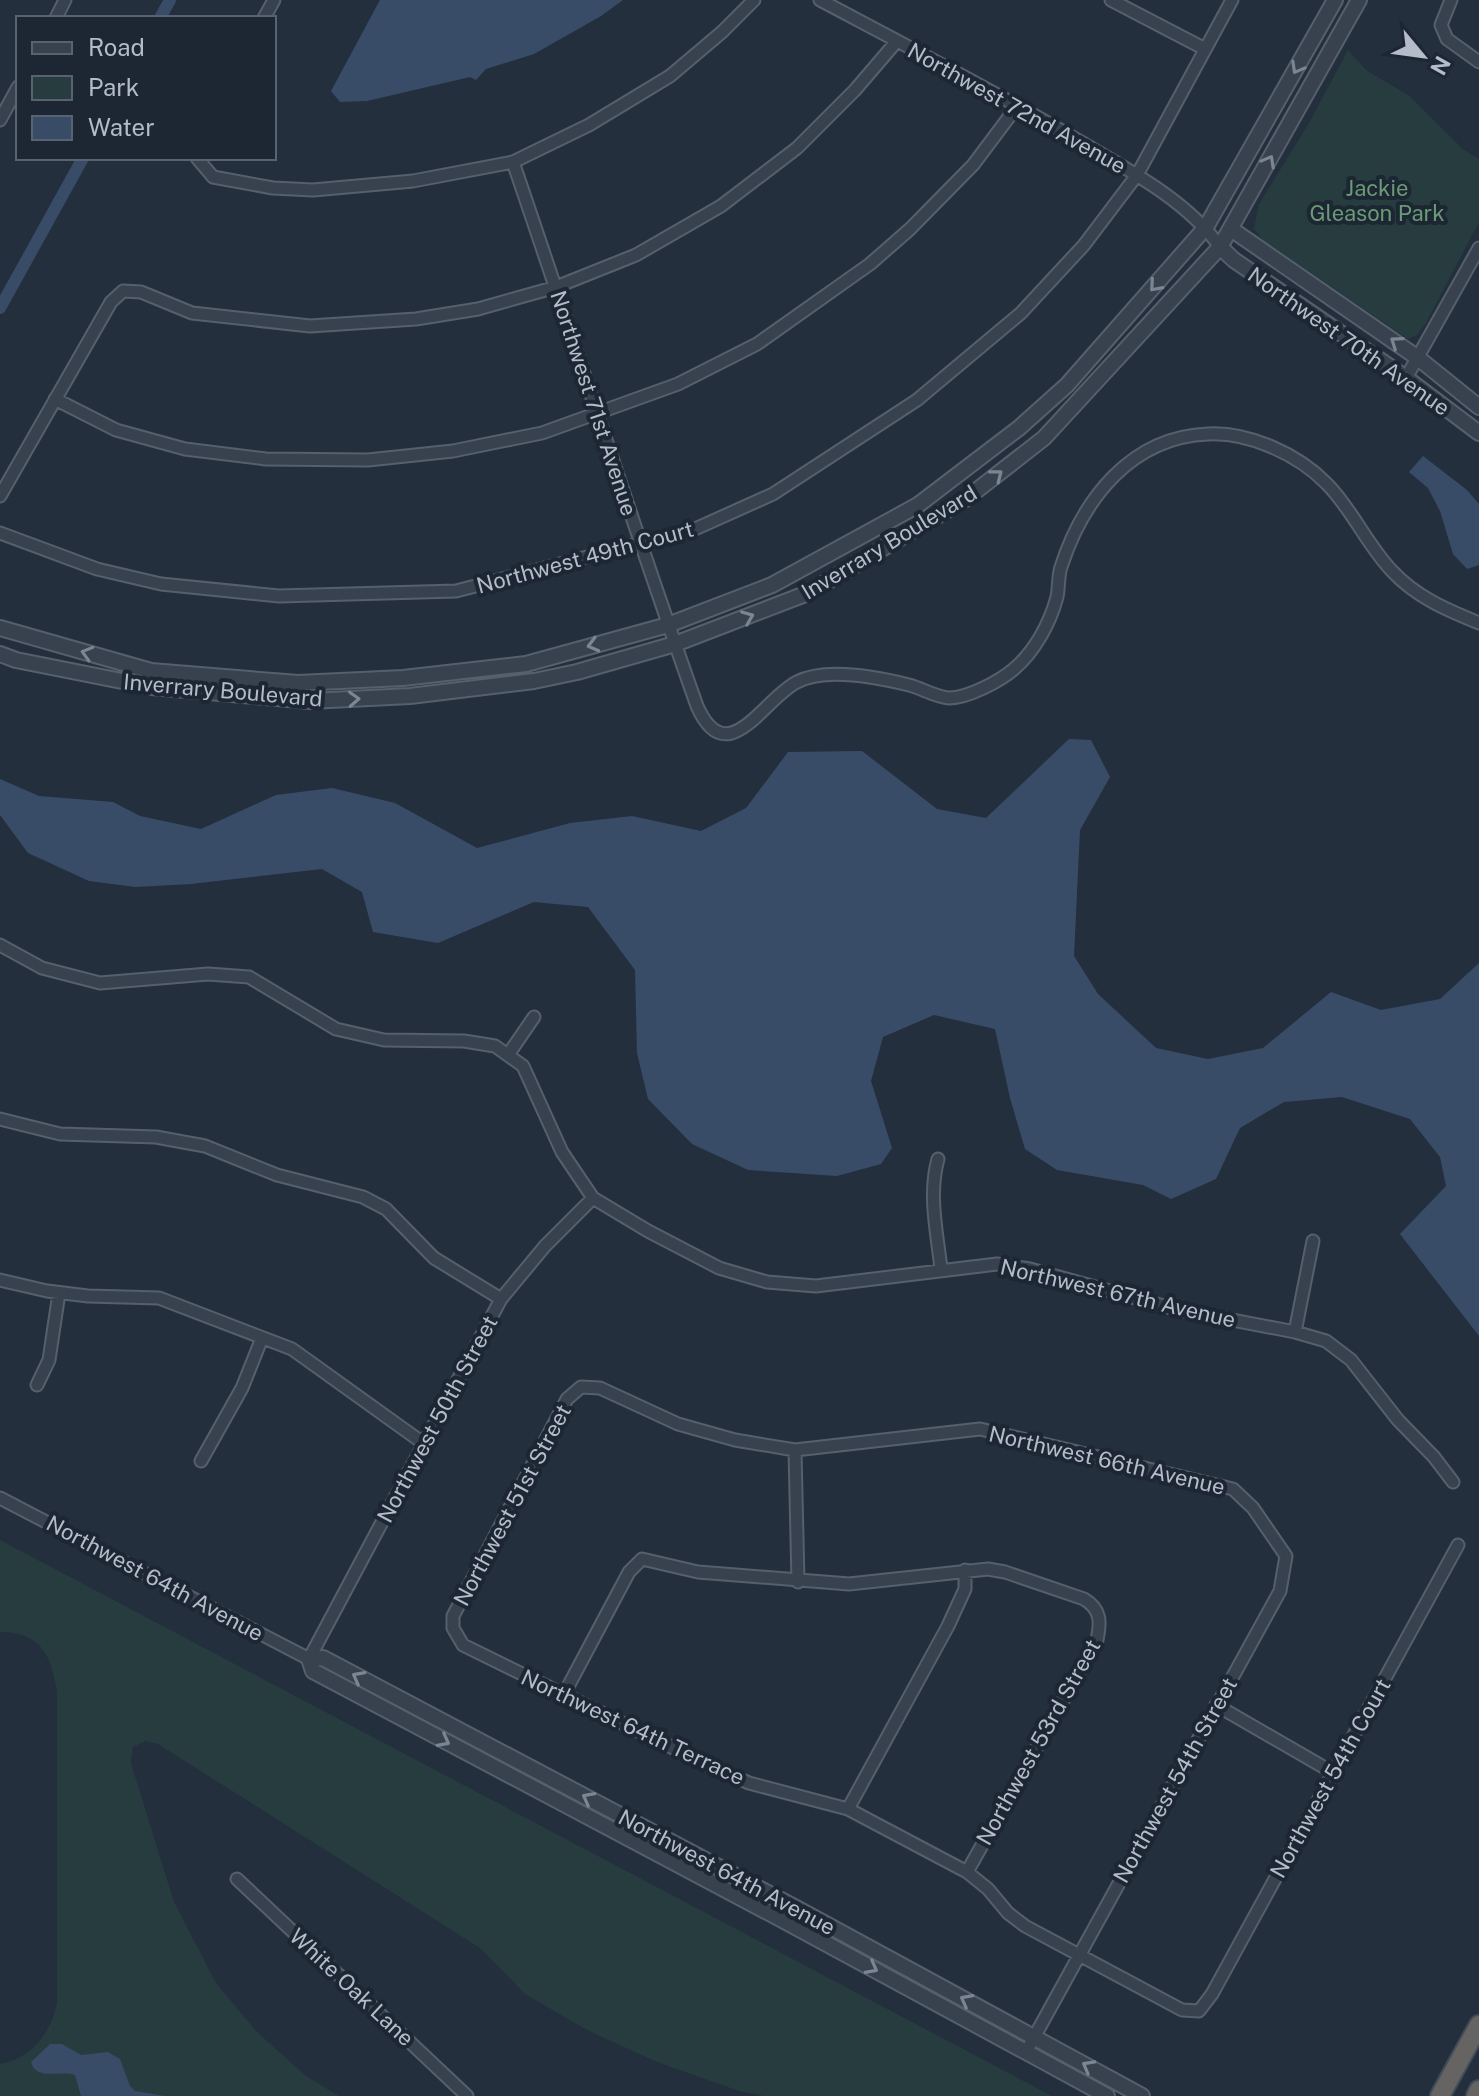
<svg xmlns="http://www.w3.org/2000/svg" width="1479" height="2096" viewBox="0 0 1479 2096" font-family="'Public Sans',sans-serif">
  <rect width="100%" height="100%" fill="#242f3e"/>
  <path fill="#263c3f" d="M 1348,50 L 1366,70 L 1408,95 L 1463,149 L 1479,159 L 1479,222 L 1426,323 L 1417,335 L 1408,339 L 1263,240 L 1254,229 L 1259,204 L 1309,123 Z
    M 0,1540 L 1052,2096 L 763,2096 L 739,2091 L 657,2062 L 589,2031 L 525,1994 L 480,1948 L 158,1744 L 146,1741 L 133,1747 L 131,1763 L 174,1902 L 216,1983 L 257,2032 L 306,2076 L 339,2096 L 0,2096 L 0,2064 C 31,2059 52,2032 57,2002 L 57,1691 C 51,1655 41,1632 0,1632 Z"/>
  <path fill="#394c67" d="M 380,0 L 623,0 L 601,16 L 534,54 L 486,69 L 476,80 L 470,77 L 367,101 L 340,102 L 331,91 Z
    M 1423,456 L 1467,490 L 1479,504 L 1479,565 L 1467,569 L 1453,554 L 1440,511 L 1428,488 L 1409,472 Z
    M 1069,739 L 1091,740 L 1110,777 L 1080,830 L 1074,956 L 1098,994 L 1156,1048 L 1208,1059 L 1263,1048 L 1331,992 L 1381,1010 L 1440,999 L 1479,963 L 1479,1336 L 1400,1234 L 1446,1186 L 1440,1157 L 1410,1119 L 1342,1097 L 1284,1102 L 1240,1128 L 1216,1179 L 1171,1199 L 1143,1185 L 1057,1170 L 1025,1149 L 1010,1098 L 995,1029 L 934,1015 L 883,1037 L 871,1081 L 892,1148 L 881,1164 L 837,1176 L 748,1170 L 692,1144 L 648,1099 L 637,1053 L 635,970 L 588,907 L 534,902 L 438,943 L 373,932 L 362,892 L 322,869 L 191,884 L 135,887 L 89,881 L 28,853 L 0,815 L 0,779 L 39,796 L 113,802 L 140,816 L 201,829 L 276,795 L 332,788 L 395,803 L 477,848 L 570,823 L 632,816 L 701,831 L 746,808 L 788,752 L 862,751 L 937,809 L 986,818 Z
    M 50,2044 L 62,2044 L 81,2055 L 108,2052 L 120,2059 L 130,2086 L 135,2091 L 165,2096 L 81,2096 L 75,2075 C 59,2070 36,2081 31,2062 Z"/>
  <g fill="none" stroke-linecap="round" stroke-linejoin="round">
    <path stroke="#394c67" stroke-width="12" d="M 160,18 L 170,0
      M 0,308 L 83,158"/>
    <g stroke="#565f6c" stroke-width="15">
      <path id="minor" d="M 820,0 C 907,46 994,91 1079,141 C 1127,169 1188,201 1220,247
        M 1111,0 L 1205,49
        M 1451,0 L 1441,25 L 1447,39 L 1479,62
        M 56,18 L 65,0
        M 264,18 L 274,0
        M 0,120 L 18,87
        M 197,158 L 213,177 L 273,188 L 313,190 L 413,181 L 513,162 L 589,125 L 670,76 L 722,32 L 754,0
        M 513,162 C 575,343 633,526 697,706 C 727,774 764,698 797,682 C 826,667 877,677 909,685 C 921,688 936,697 949,698 C 968,698 1000,681 1014,669 C 1035,651 1050,623 1057,597 C 1059,587 1058,576 1061,567 C 1083,499 1131,437 1208,434 C 1249,432 1298,454 1327,484 C 1352,509 1367,545 1392,571 C 1416,597 1447,610 1479,623
        M 1406,378 L 1479,248
        M 55,399 L 116,430 L 185,449 L 266,459 L 368,460 L 453,451 L 542,433 L 678,384 L 757,344 L 870,264 L 910,229 L 973,165 L 1018,105
        M 0,496 L 111,302 L 123,291 L 141,292 L 192,313 L 310,326 L 416,319 L 478,309 L 556,287 L 636,255 L 721,206 L 797,148 L 855,90 L 897,41
        M 0,533 L 97,569 L 161,584 L 279,596 L 456,591 L 695,529 L 773,494 L 917,400 L 1021,313 L 1084,245 L 1137,175 L 1232,0
        M 0,945 L 42,968 L 100,983 L 208,974 L 249,977 L 336,1029 L 384,1040 L 464,1041 L 495,1046 L 523,1066 L 562,1152 L 593,1198 L 648,1231 L 719,1268 L 767,1282 L 816,1286 L 997,1264 L 1030,1269 L 1175,1309 L 1295,1332 L 1326,1341 L 1351,1360 L 1398,1420 L 1434,1457 L 1453,1482
        M 508,1055 L 534,1017
        M 0,1119 L 60,1134 L 156,1137 L 205,1146 L 277,1175 L 363,1197 L 386,1209 L 434,1258 L 501,1299
        M 938,1159 C 928,1195 937,1232 941,1269
        M 0,1280 L 47,1291 L 88,1296 L 159,1298 L 292,1349 L 423,1443
        M 1295,1332 L 1313,1241
        M 37,1385 L 49,1360 L 59,1293
        M 795,1450 L 798,1582
        M 201,1461 L 242,1388 L 262,1338
        M 0,1498 L 309,1659 L 501,1299 L 545,1246 L 593,1198
        M 563,1696 L 629,1572 L 642,1559 L 698,1572 L 849,1584 L 988,1569 L 1005,1572 L 1084,1599 C 1101,1609 1101,1622 1097,1640 L 967,1872
        M 1216,1705 L 1332,1772
        M 848,1809 L 948,1626 L 965,1589 L 965,1570
        M 237,1879 L 467,2096
        M 1026,2052 L 1280,1591 L 1286,1556 L 1253,1508 L 1233,1489 L 980,1429 L 795,1450 L 735,1440 L 678,1424 L 600,1388 L 581,1387 L 567,1399 L 453,1616 L 453,1628 L 463,1645 L 714,1768 L 749,1783 L 848,1809 L 967,1872 L 988,1889 L 1008,1913 L 1025,1926 L 1182,2010 L 1199,2011 L 1212,1994 L 1458,1545"/>
    </g>
    <g stroke="#565f6c" stroke-width="18">
      <path id="tertiary" d="M 1231,229 L 1418,358 L 1479,407
        M 1220,247 L 1234,260 L 1406,378 L 1479,433
        M 0,628 L 151,671 L 298,683 L 403,678 L 526,664 L 668,625 L 772,585 L 918,505 L 1019,428 L 1067,385 L 1206,227 L 1335,0
        M 0,654 L 16,660 L 152,687 L 310,701 L 410,696 L 534,681 L 577,672 L 675,644 L 808,593 L 967,498 L 1044,438 L 1220,247 L 1359,0
        M 1107,2096 L 790,1924 L 313,1671 L 309,1659 L 323,1658 L 798,1909 L 1142,2096"/>
    </g>
    <g stroke="#434c59" stroke-width="22">
      <path id="trunk" d="M 1440,2096 L 1479,2025
        M 1476,2096 L 1479,2090"/>
    </g>
    <use href="#minor" stroke="#38414e" stroke-width="11"/>
    <use href="#tertiary" stroke="#38414e" stroke-width="14"/>
    <use href="#trunk" stroke="#656462" stroke-width="18"/>
  </g>
  <defs><path id="oneway-chevron" d="M-2-3.5L2.5 0L-2 3.5" fill="none" stroke-width="1.6" stroke-linecap="round" stroke-linejoin="round" transform="scale(2)"/></defs>
  <g stroke="#7c8592">
    <use href="#oneway-chevron" transform="translate(1297 68) rotate(119)"/>
    <use href="#oneway-chevron" transform="translate(1269 161) rotate(-61)"/>
    <use href="#oneway-chevron" transform="translate(1155 286) rotate(131)"/>
    <use href="#oneway-chevron" transform="translate(1396 342) rotate(-145)"/>
    <use href="#oneway-chevron" transform="translate(997 475) rotate(-38)"/>
    <use href="#oneway-chevron" transform="translate(748 617) rotate(-22)"/>
    <use href="#oneway-chevron" transform="translate(593 645) rotate(165)"/>
    <use href="#oneway-chevron" transform="translate(87 653) rotate(-164)"/>
    <use href="#oneway-chevron" transform="translate(354 699) rotate(-3)"/>
    <use href="#oneway-chevron" transform="translate(358 1677) rotate(-152)"/>
    <use href="#oneway-chevron" transform="translate(444 1741) rotate(28)"/>
    <use href="#oneway-chevron" transform="translate(588 1798) rotate(-152)"/>
    <use href="#oneway-chevron" transform="translate(872 1968) rotate(28)"/>
    <use href="#oneway-chevron" transform="translate(966 2000) rotate(-152)"/>
    <use href="#oneway-chevron" transform="translate(1088 2066) rotate(-151)"/>
  </g>
  <g text-anchor="middle" dominant-baseline="central" stroke-width="8" stroke-linejoin="round" paint-order="stroke">
    <g font-size="22" fill="#b4bcc9" stroke="#1d2633">
      <text transform="translate(1017 108) rotate(29)">Northwest 72nd Avenue</text>
      <text transform="translate(1349 341) rotate(35)">Northwest 70th Avenue</text>
      <text transform="translate(594 403) rotate(72)">Northwest 71st Avenue</text>
      <text transform="translate(889 542) rotate(-31)">Inverrary Boulevard</text>
      <text transform="translate(585 557) rotate(-15)">Northwest 49th Court</text>
      <text transform="translate(223 690) rotate(5)">Inverrary Boulevard</text>
      <text transform="translate(1118 1293) rotate(13)">Northwest 67th Avenue</text>
      <text transform="translate(437 1419) rotate(-62)">Northwest 50th Street</text>
      <text transform="translate(1107 1460) rotate(13)">Northwest 66th Avenue</text>
      <text transform="translate(512 1505) rotate(-62)">Northwest 51st Street</text>
      <text transform="translate(155 1578) rotate(28)">Northwest 64th Avenue</text>
      <text transform="translate(633 1727) rotate(25)">Northwest 64th Terrace</text>
      <text transform="translate(1038 1742) rotate(-61)">Northwest 53rd Street</text>
      <text transform="translate(1330 1778) rotate(-61)">Northwest 54th Court</text>
      <text transform="translate(1175 1780) rotate(-61)">Northwest 54th Street</text>
      <text transform="translate(727 1872) rotate(28)">Northwest 64th Avenue</text>
      <text transform="translate(352 1987) rotate(43)">White Oak Lane</text>
    </g>
    <g font-size="22" fill="#6b9a76" stroke="#1d2633">
      <text x="1377" y="188">Jackie<tspan x="1377" dy="25">Gleason Park</tspan></text>
    </g>
  </g>
  <rect x="16" y="16" width="260" height="144" fill="#1d2633" stroke="#59626f" stroke-width="2"/>
  <rect x="32" y="42" width="40" height="12" fill="#38414e" stroke="#59626f" stroke-width="2"/>
  <text x="88" y="56" font-size="24" fill="#b4bcc9">Road</text>
  <rect x="32" y="76" width="40" height="24" fill="#263c3f" stroke="#59626f" stroke-width="2"/>
  <text x="88" y="96" font-size="24" fill="#b4bcc9">Park</text>
  <rect x="32" y="116" width="40" height="24" fill="#394c67" stroke="#59626f" stroke-width="2"/>
  <text x="88" y="136" font-size="24" fill="#b4bcc9">Water</text>
  <g transform="translate(1423 56) rotate(119)" stroke="#1d2633" stroke-width="6" paint-order="stroke">
  <path d="M0-6L14 30L0 20L-14 30Z" fill="#b4bcc9"/>
  <text y="-12" font-size="22" font-weight="bold" text-anchor="middle" fill="#b4bcc9">N</text>
  </g>
</svg>
